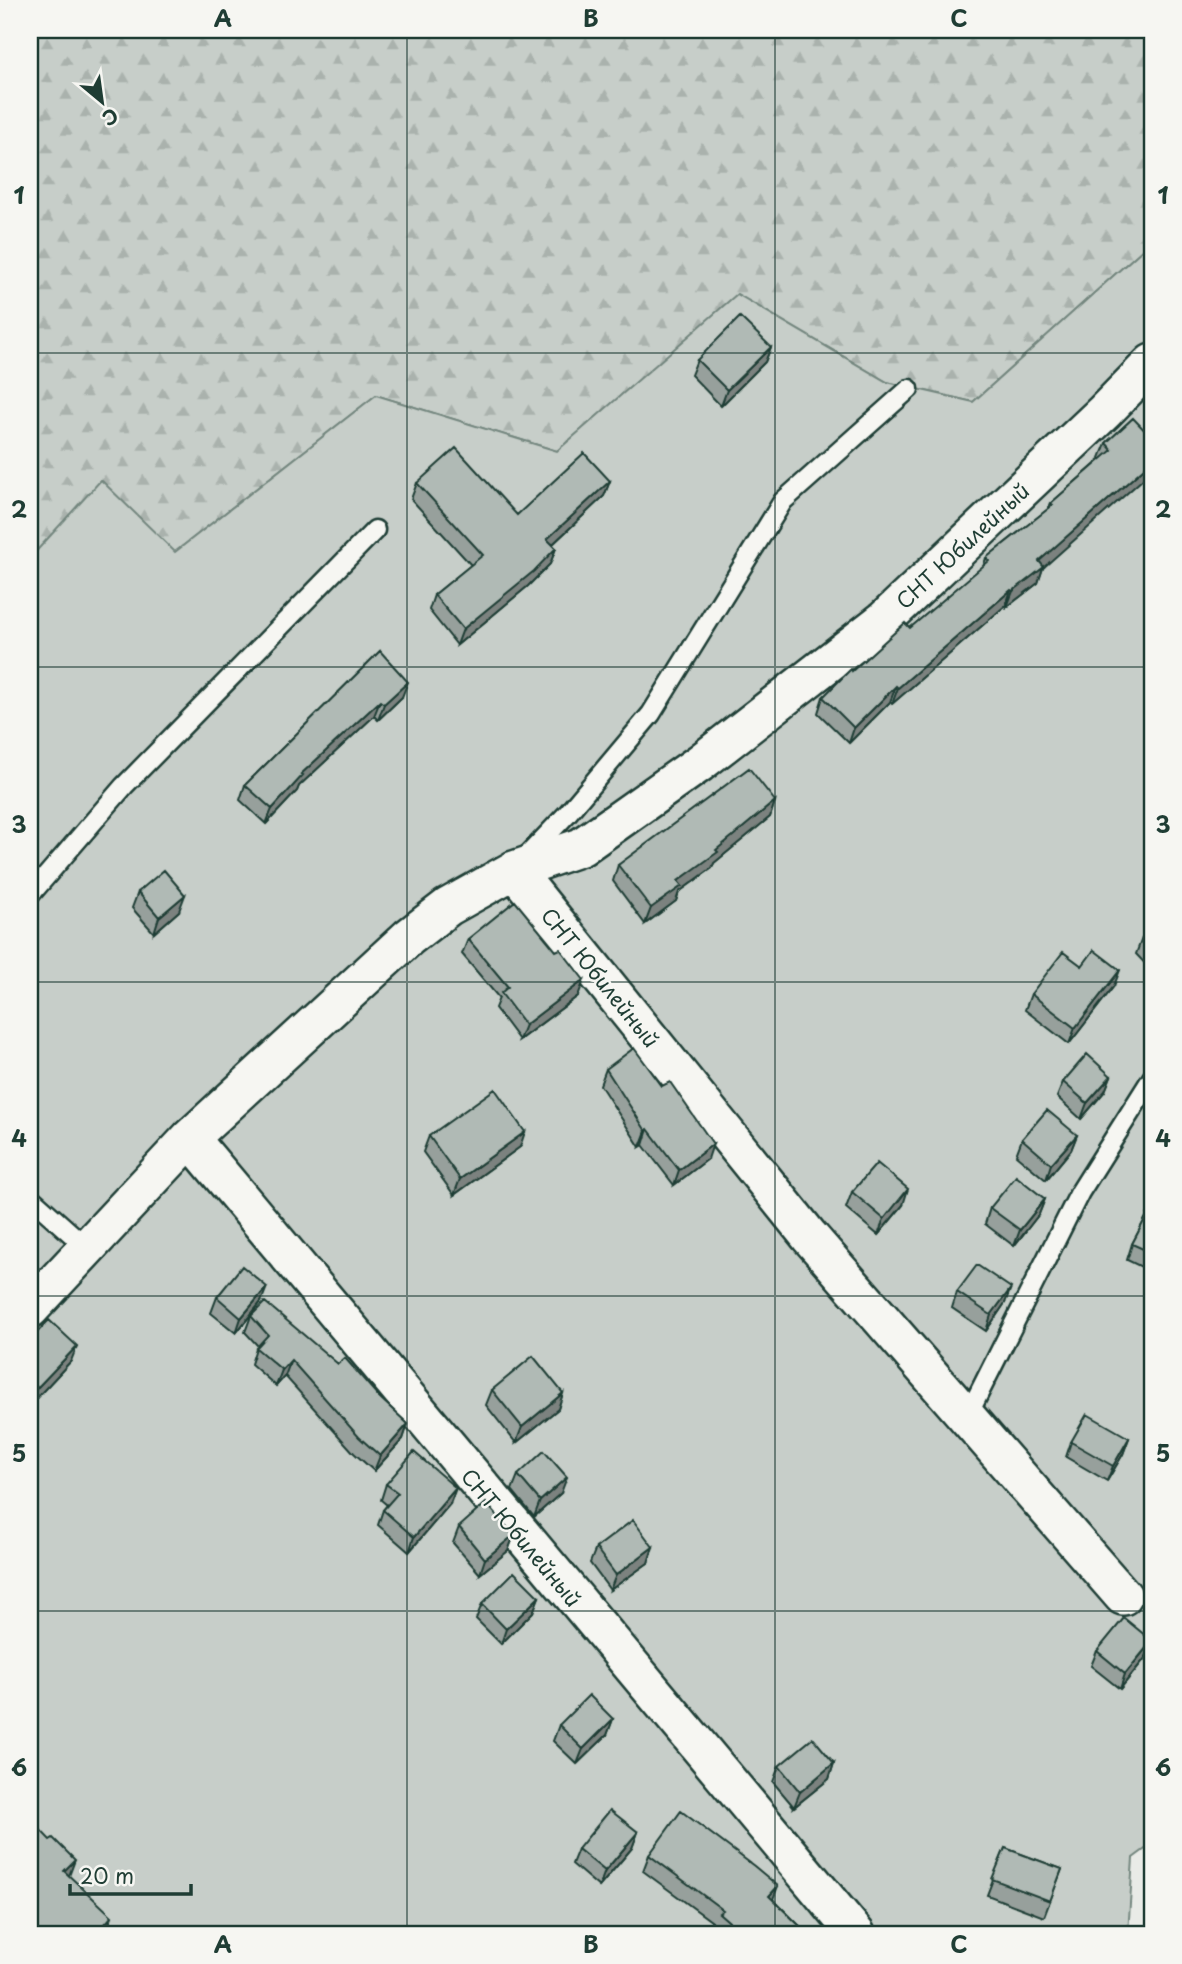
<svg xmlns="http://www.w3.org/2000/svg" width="1182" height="1964" viewBox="0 0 1182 1964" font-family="'Playpen Sans',sans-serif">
  <defs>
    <pattern id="forest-firs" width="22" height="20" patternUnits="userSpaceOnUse" patternTransform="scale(1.75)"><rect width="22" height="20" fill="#c7cec9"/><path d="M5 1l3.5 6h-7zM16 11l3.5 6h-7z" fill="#aab2ad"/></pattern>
  </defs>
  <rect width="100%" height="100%" fill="#e9ebe7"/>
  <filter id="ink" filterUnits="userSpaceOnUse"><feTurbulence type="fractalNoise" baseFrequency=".0143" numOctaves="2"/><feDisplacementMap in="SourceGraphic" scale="14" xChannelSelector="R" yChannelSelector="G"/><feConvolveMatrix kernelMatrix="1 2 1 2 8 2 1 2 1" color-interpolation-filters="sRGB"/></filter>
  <g filter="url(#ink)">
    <path fill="url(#forest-firs)" stroke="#73867e" stroke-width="2" d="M 30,30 L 1152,30 L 1152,241 L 973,402 L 887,382 L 737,295 L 557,451 L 376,395 L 175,552 L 30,558 Z"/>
    <path fill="#c7cec9" stroke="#73867e" stroke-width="2" d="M 1152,241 L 1152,1844 L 1133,1858 L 1128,1934 L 30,1934 L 30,558 L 101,480 L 175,552 L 376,395 L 557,451 L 737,294 L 887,382 L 973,402 Z"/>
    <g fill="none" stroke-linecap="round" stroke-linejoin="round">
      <g stroke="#1f3d34" stroke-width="23">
        <path id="service" d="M 526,857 L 567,814 L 651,714 L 783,501 L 909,389
          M 30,895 L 124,786 L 375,530
          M 30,1197 L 86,1247
          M 967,1417 L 1080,1192 L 1152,1078"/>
      </g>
      <g stroke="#1f3d34" stroke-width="42">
        <path id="minor" d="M 514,870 L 809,1236 L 1123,1596
          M 190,1138 L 856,1934
          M 30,1309 L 190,1138 L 409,937 L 448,907 L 514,870 L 581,847 L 700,763 L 885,619 L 1104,412 L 1152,363"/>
      </g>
      <use href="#service" stroke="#f6f6f2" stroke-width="18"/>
      <use href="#minor" stroke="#f6f6f2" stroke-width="37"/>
    </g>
    <path fill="#97a09c" stroke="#1f3d34" stroke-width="2" d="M 771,347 L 765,362 L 721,406 L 691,375 L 697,360 Z
      M 1133,418 L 1043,568 L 1038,583 L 1007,607 L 1006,605 L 892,704 L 890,702 L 849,743 L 818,713 L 823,697 L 852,671 L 910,628 L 983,567 L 986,558 L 1048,509 L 1051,503 L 1101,459 L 1100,458 L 1106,443 Z
      M 610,481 L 604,496 L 552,545 L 556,548 L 550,564 L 528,586 L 457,645 L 429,610 L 434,595 L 471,565 L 411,499 L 417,483 L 517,515 Z
      M 380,651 L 402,697 L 378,720 L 374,716 L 299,786 L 297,791 L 266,824 L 240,800 L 245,785 Z
      M 775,801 L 770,817 L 714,863 L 712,868 L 679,892 L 676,901 L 645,924 L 613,881 L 618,865 Z
      M 138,892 L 179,911 L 154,933 L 132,908 Z
      M 1152,929 L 1152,971 L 1136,954 L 1142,938 Z
      M 468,939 L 556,951 L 578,996 L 519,1040 L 495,1008 L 499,998 L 462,954 Z
      M 1082,966 L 1114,986 L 1069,1044 L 1025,1010 L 1031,994 Z
      M 606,1069 L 708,1159 L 674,1185 L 643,1145 L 640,1147 L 600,1085 Z
      M 1111,1076 L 1105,1091 L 1081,1119 L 1057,1097 L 1063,1082 Z
      M 1077,1135 L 1071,1150 L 1046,1180 L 1016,1155 L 1022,1139 Z
      M 429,1136 L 520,1147 L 454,1195 L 423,1152 Z
      M 852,1192 L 903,1205 L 878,1235 L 846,1208 Z
      M 1045,1199 L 1039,1214 L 1014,1246 L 985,1224 L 990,1208 Z
      M 1152,1206 L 1152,1272 L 1127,1260 L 1132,1244 Z
      M 957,1292 L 1005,1303 L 986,1331 L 952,1308 Z
      M 217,1297 L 261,1302 L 236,1333 L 211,1313 Z
      M 251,1316 L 338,1364 L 379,1397 L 408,1424 L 403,1439 L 374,1471 L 354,1453 L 285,1376 L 276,1386 L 251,1364 L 256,1348 L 258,1346 L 245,1332 Z
      M 30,1340 L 71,1361 L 30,1405 Z
      M 492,1390 L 563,1393 L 558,1409 L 516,1443 L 486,1405 Z
      M 1129,1438 L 1123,1454 L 1107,1481 L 1066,1457 L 1071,1442 Z
      M 518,1475 L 561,1493 L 534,1517 L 512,1490 Z
      M 386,1484 L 450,1504 L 409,1552 L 378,1525 L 383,1510 L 387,1505 L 381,1500 Z
      M 459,1527 L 514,1535 L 508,1551 L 480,1574 L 453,1543 Z
      M 596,1548 L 648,1563 L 610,1590 L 590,1563 Z
      M 539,1597 L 533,1612 L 501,1644 L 476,1619 L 482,1604 Z
      M 1152,1641 L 1146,1657 L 1120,1689 L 1091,1666 L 1097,1651 Z
      M 613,1719 L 607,1735 L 577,1764 L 553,1741 L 559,1725 Z
      M 834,1763 L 829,1779 L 794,1807 L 773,1782 L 779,1766 Z
      M 638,1832 L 632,1848 L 599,1887 L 572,1864 L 578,1849 Z
      M 1005,1848 L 1062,1869 L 1044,1917 L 987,1895 Z
      M 649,1855 L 773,1899 L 808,1934 L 720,1934 L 714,1929 L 715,1924 L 643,1871 Z"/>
    <path fill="#7b827f" stroke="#1f3d34" stroke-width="2" d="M 771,347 L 765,362 L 721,406 L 727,390 Z
      M 1152,461 L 1152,471 L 1043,568 L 1038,583 L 1007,607 L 1013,591 L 1039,561 Z
      M 610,481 L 604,496 L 541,555 L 547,539 Z
      M 556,548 L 550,564 L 528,586 L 457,645 L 463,629 Z
      M 1011,590 L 1006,605 L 892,704 L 898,688 Z
      M 408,682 L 402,697 L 378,720 L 384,704 Z
      M 896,686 L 890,702 L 849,743 L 854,728 Z
      M 380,701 L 374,716 L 299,786 L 297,791 L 266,824 L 272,809 L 301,774 Z
      M 775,801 L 770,817 L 714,863 L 712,868 L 679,892 L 676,901 L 645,924 L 651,908 L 678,881 Z
      M 185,895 L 179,911 L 154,933 L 159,917 Z
      M 1120,970 L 1114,986 L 1069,1044 L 1075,1028 Z
      M 584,980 L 578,996 L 519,1040 L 525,1025 Z
      M 1111,1076 L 1105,1091 L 1081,1119 L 1087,1103 Z
      M 648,1129 L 643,1145 L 640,1147 L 646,1131 Z
      M 525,1132 L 520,1147 L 454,1195 L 460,1179 Z
      M 1077,1135 L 1071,1150 L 1046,1180 L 1051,1164 Z
      M 713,1144 L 708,1159 L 674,1185 L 679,1170 Z
      M 908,1189 L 903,1205 L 878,1235 L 884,1219 Z
      M 1045,1199 L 1039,1214 L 1014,1246 L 1020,1230 Z
      M 36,1253 L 33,1261 L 30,1261 L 30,1254 Z
      M 267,1287 L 261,1302 L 236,1333 L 241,1318 Z
      M 1011,1288 L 1005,1303 L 986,1331 L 991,1315 Z
      M 77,1346 L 71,1361 L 30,1405 L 36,1389 Z
      M 291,1360 L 285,1376 L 276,1386 L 282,1370 Z
      M 563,1393 L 558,1409 L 516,1443 L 522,1427 Z
      M 408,1424 L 403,1439 L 374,1471 L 380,1456 Z
      M 1129,1438 L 1123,1454 L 1107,1481 L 1113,1466 Z
      M 567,1477 L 561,1493 L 534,1517 L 540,1501 Z
      M 456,1488 L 450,1504 L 409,1552 L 414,1537 Z
      M 514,1535 L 508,1551 L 480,1574 L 485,1559 Z
      M 653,1547 L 648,1563 L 610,1590 L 616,1575 Z
      M 539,1597 L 533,1612 L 501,1644 L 506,1629 Z
      M 1152,1641 L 1146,1657 L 1120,1689 L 1125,1674 Z
      M 613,1719 L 607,1735 L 577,1764 L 583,1749 Z
      M 834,1763 L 829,1779 L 794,1807 L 800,1792 Z
      M 638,1832 L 632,1848 L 599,1887 L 605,1871 Z
      M 75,1860 L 69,1876 L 64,1871 Z
      M 778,1886 L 772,1902 L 769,1896 Z
      M 112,1916 L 107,1931 L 105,1924 Z"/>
    <path fill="#b0bab5" stroke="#1f3d34" stroke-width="2" d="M 740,317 L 771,347 L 727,390 L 697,360 Z
      M 1133,418 L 1152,438 L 1152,461 L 1039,561 L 1044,567 L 1013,591 L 1011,590 L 898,688 L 896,686 L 854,728 L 823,697 L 851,669 L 852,671 L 905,623 L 910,628 L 989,561 L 986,558 L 1053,505 L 1051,503 L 1112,450 L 1106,443 Z
      M 456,448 L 517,515 L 584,453 L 610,481 L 547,539 L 556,548 L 534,571 L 463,629 L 434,595 L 483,555 L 417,483 Z
      M 380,651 L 408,682 L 384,704 L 380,701 L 301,774 L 303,775 L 272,809 L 245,785 Z
      M 749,768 L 775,801 L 716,850 L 718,852 L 678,881 L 682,886 L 651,908 L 618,865 Z
      M 164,870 L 185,895 L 159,917 L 138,892 Z
      M 515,901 L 556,951 L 560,949 L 584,980 L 525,1025 L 501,993 L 508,987 L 468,939 Z
      M 1152,929 L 1152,949 L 1142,938 Z
      M 1094,950 L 1120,970 L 1075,1028 L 1031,994 L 1063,952 L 1082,966 Z
      M 634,1048 L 662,1086 L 670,1082 L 713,1144 L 679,1170 L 648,1129 L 646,1131 L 606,1069 Z
      M 1087,1054 L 1111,1076 L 1087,1103 L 1063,1082 Z
      M 495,1089 L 525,1132 L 460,1179 L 429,1136 Z
      M 1047,1110 L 1077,1135 L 1051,1164 L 1022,1139 Z
      M 877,1163 L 908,1189 L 884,1219 L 852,1192 Z
      M 1016,1176 L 1045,1199 L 1020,1230 L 990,1208 Z
      M 1152,1206 L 1152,1253 L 1132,1244 Z
      M 30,1218 L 36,1253 L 30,1254 Z
      M 977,1265 L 1011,1288 L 991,1315 L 957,1292 Z
      M 242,1266 L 267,1287 L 241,1318 L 217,1297 Z
      M 265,1302 L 338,1364 L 345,1358 L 379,1397 L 408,1424 L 380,1456 L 359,1437 L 291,1360 L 282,1370 L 256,1348 L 268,1335 L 251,1316 Z
      M 49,1320 L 77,1346 L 36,1389 L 30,1384 L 30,1340 Z
      M 533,1356 L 563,1393 L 522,1427 L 492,1390 Z
      M 1087,1414 L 1129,1438 L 1113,1466 L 1071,1442 Z
      M 544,1451 L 567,1477 L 540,1501 L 518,1475 Z
      M 414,1452 L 456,1488 L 414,1537 L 383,1510 L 398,1493 L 386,1484 Z
      M 486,1503 L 514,1535 L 485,1559 L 459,1527 Z
      M 633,1520 L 653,1547 L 616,1575 L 596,1548 Z
      M 514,1572 L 539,1597 L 506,1629 L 482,1604 Z
      M 1124,1618 L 1152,1641 L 1125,1674 L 1097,1651 Z
      M 589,1695 L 613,1719 L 583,1749 L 559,1725 Z
      M 813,1738 L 834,1763 L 800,1792 L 779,1766 Z
      M 610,1810 L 638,1832 L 605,1871 L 578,1849 Z
      M 681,1811 L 754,1866 L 778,1886 L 769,1896 L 808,1934 L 743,1934 L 719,1913 L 723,1910 L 649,1855 Z
      M 30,1819 L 50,1840 L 53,1838 L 75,1860 L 64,1871 L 112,1916 L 105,1924 L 116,1934 L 30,1934 Z
      M 1005,1848 L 1062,1869 L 1050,1901 L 992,1879 Z"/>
  </g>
  <path fill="none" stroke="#1f3d34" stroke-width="2" stroke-opacity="0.55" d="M 407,30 L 407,1934M 775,30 L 775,1934M 30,353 L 1152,353M 30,667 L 1152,667M 30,982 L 1152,982M 30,1296 L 1152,1296M 30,1611 L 1152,1611"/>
  <g text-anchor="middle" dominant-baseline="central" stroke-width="5" stroke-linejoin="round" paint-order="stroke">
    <g font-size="21" fill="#1f3d34" stroke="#f6f6f2">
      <text transform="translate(962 545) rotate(-43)">СНТ Юбилейный</text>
      <text transform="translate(601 977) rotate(51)">СНТ Юбилейный</text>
      <text transform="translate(522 1537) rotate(50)">СНТ Юбилейный</text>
    </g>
  </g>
  <rect width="1182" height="1964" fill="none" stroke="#f6f6f2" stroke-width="77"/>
  <g transform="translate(102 102) rotate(151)" stroke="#f6f6f2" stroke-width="5" paint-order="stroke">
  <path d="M0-5L12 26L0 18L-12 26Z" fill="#1f3d34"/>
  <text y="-10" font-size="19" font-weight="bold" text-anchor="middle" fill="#1f3d34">С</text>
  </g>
  <path d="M70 1884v10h121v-10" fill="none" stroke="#1f3d34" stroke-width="3.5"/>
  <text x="80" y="1884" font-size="21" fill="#1f3d34" stroke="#f6f6f2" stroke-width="5" paint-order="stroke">20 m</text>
  <rect x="38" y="38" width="1106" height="1888" fill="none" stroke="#1f3d34" stroke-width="2.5"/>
  <g font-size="23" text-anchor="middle" font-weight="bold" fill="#1f3d34">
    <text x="223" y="27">A</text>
    <text x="591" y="27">B</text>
    <text x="959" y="27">C</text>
    <text x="19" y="204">1</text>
    <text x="1163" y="204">1</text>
    <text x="19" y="518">2</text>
    <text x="1163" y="518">2</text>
    <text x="19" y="833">3</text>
    <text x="1163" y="833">3</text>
    <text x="19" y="1147">4</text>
    <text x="1163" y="1147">4</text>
    <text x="19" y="1462">5</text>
    <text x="1163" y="1462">5</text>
    <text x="19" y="1776">6</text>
    <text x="1163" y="1776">6</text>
    <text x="223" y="1953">A</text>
    <text x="591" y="1953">B</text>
    <text x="959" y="1953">C</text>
  </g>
</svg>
